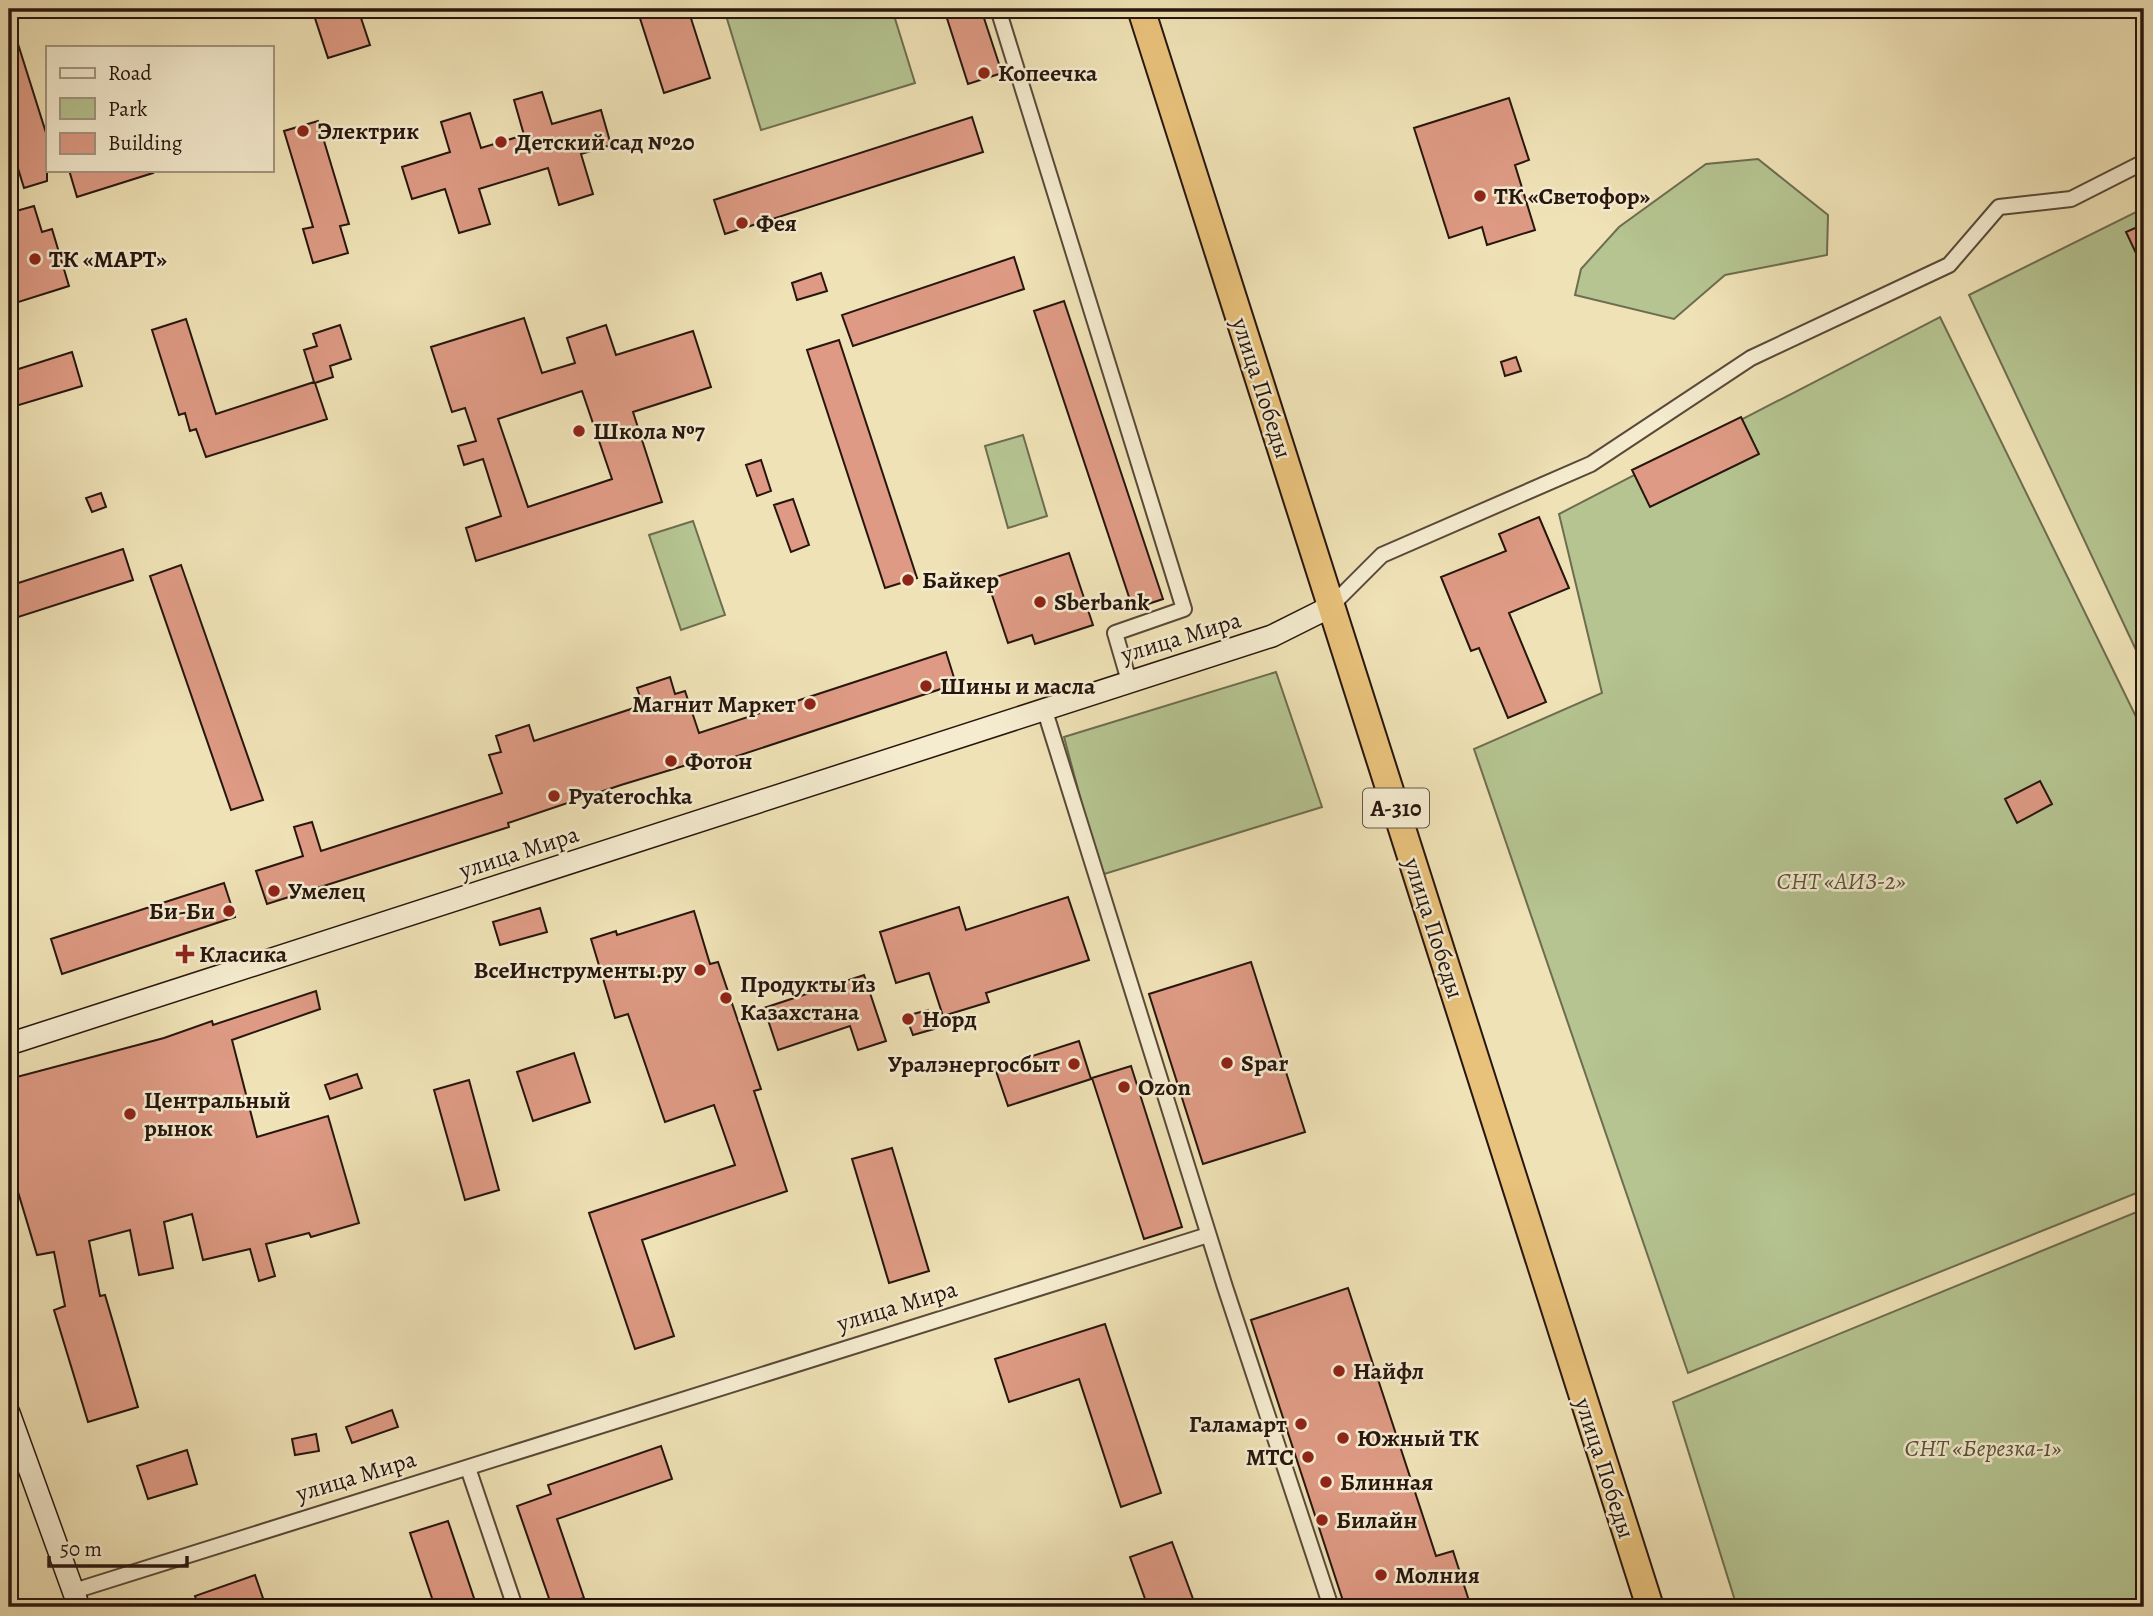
<svg xmlns="http://www.w3.org/2000/svg" width="2153" height="1616" viewBox="0 0 2153 1616" font-family="Alegreya,serif">
  <rect width="100%" height="100%" fill="#efe2b6"/>
  <filter id="stains"><feTurbulence type="fractalNoise" baseFrequency=".00286" numOctaves="4"/><feColorMatrix values="0 0 0 0 .2 0 0 0 0 .09 0 0 0 0 .02 0 0 0 .5 -.17"/></filter>
  <radialGradient id="worn" r=".72"><stop offset=".6" stop-color="#630" stop-opacity="0"/><stop offset="1" stop-color="#630" stop-opacity=".3"/></radialGradient>
  <path fill="#b5c491" stroke="#6e6d50" stroke-width="2" d="M 724,9 L 892,9 L 915,83 L 761,130 Z
    M 1758,159 L 1828,215 L 1827,255 L 1725,275 L 1674,319 L 1575,295 L 1581,269 L 1619,227 L 1706,164 Z
    M 2144,208 L 2144,667 L 1969,295 Z
    M 1940,317 L 2144,733 L 2144,1190 L 1688,1373 L 1474,749 L 1602,693 L 1559,514 Z
    M 1023,435 L 1047,516 L 1008,528 L 985,446 Z
    M 693,521 L 725,615 L 681,630 L 649,535 Z
    M 1276,672 L 1322,807 L 1101,875 L 1064,737 Z
    M 2144,1209 L 2144,1607 L 1737,1607 L 1673,1402 Z"/>
  <path fill="#de9a84" stroke="#27160e" stroke-width="2" fill-rule="evenodd" d="M 312,9 L 358,9 L 370,45 L 328,58 Z
    M 637,9 L 688,9 L 710,78 L 664,93 Z
    M 944,9 L 981,9 L 1002,73 L 968,84 Z
    M 9,25 L 12,25 L 47,136 L 47,181 L 24,188 L 9,139 Z
    M 542,92 L 552,124 L 601,110 L 611,145 L 581,154 L 593,194 L 559,205 L 548,168 L 479,189 L 490,224 L 459,233 L 445,189 L 412,199 L 402,167 L 450,152 L 441,122 L 470,113 L 481,148 L 524,135 L 514,100 Z
    M 1509,98 L 1529,160 L 1515,165 L 1535,230 L 1487,245 L 1482,227 L 1449,238 L 1414,128 Z
    M 972,117 L 983,152 L 725,234 L 714,200 Z
    M 318,121 L 349,224 L 340,226 L 348,253 L 313,263 L 303,229 L 313,227 L 284,131 Z
    M 69,170 L 152,170 L 153,173 L 77,197 Z
    M 34,206 L 42,232 L 52,229 L 69,286 L 9,305 L 9,213 Z
    M 2144,224 L 2144,270 L 2126,232 Z
    M 1014,257 L 1024,289 L 853,346 L 842,315 Z
    M 821,273 L 827,291 L 797,300 L 792,283 Z
    M 1064,301 L 1163,599 L 1133,609 L 1034,311 Z
    M 524,318 L 542,373 L 575,363 L 567,338 L 606,325 L 616,355 L 693,331 L 711,387 L 633,412 L 662,502 L 476,561 L 466,528 L 501,516 L 483,459 L 464,465 L 458,446 L 476,441 L 465,408 L 452,412 L 431,347 ZM 582,391 L 612,479 L 528,507 L 498,419 Z
    M 186,319 L 216,414 L 314,382 L 304,350 L 317,346 L 313,334 L 340,325 L 351,359 L 330,366 L 333,377 L 315,383 L 327,419 L 206,457 L 196,429 L 190,431 L 185,413 L 179,415 L 152,330 Z
    M 839,340 L 917,578 L 885,588 L 807,350 Z
    M 72,352 L 82,386 L 9,408 L 9,372 Z
    M 1516,357 L 1521,371 L 1505,376 L 1501,362 Z
    M 1741,417 L 1759,454 L 1650,507 L 1632,470 Z
    M 761,460 L 771,491 L 757,496 L 746,465 Z
    M 101,493 L 106,507 L 92,512 L 86,498 Z
    M 793,499 L 809,545 L 791,552 L 774,505 Z
    M 1539,517 L 1569,588 L 1509,613 L 1546,702 L 1508,718 L 1479,648 L 1471,651 L 1441,577 L 1506,551 L 1499,534 Z
    M 123,549 L 133,580 L 9,620 L 9,586 Z
    M 1069,553 L 1093,625 L 1035,644 L 1032,635 L 1008,643 L 987,580 Z
    M 181,565 L 263,800 L 231,810 L 150,576 Z
    M 946,652 L 956,684 L 716,763 L 713,757 L 621,785 L 508,823 L 509,827 L 267,904 L 256,871 L 303,856 L 294,827 L 312,822 L 321,851 L 502,793 L 489,755 L 501,752 L 496,736 L 529,725 L 534,741 L 643,705 L 637,688 L 670,677 L 675,694 L 685,691 L 699,733 Z
    M 2040,781 L 2052,804 L 2017,823 L 2005,799 Z
    M 224,883 L 235,917 L 62,974 L 51,939 Z
    M 1068,897 L 1089,960 L 986,993 L 989,1002 L 943,1016 L 929,973 L 896,983 L 880,932 L 959,907 L 966,930 Z
    M 540,908 L 547,932 L 500,945 L 493,922 Z
    M 694,911 L 710,964 L 718,962 L 761,1089 L 754,1091 L 787,1191 L 642,1240 L 674,1336 L 635,1349 L 589,1213 L 735,1165 L 714,1105 L 665,1122 L 628,1014 L 615,1018 L 591,939 L 616,931 L 617,935 Z
    M 1251,962 L 1305,1132 L 1203,1164 L 1149,994 Z
    M 864,975 L 886,1041 L 858,1050 L 850,1026 L 778,1050 L 764,1008 Z
    M 316,991 L 320,1009 L 232,1040 L 257,1137 L 328,1116 L 359,1223 L 311,1237 L 309,1233 L 266,1244 L 275,1276 L 259,1281 L 250,1249 L 203,1260 L 192,1214 L 164,1222 L 173,1268 L 139,1275 L 130,1230 L 89,1241 L 100,1296 L 105,1295 L 138,1407 L 88,1422 L 54,1310 L 65,1306 L 54,1252 L 37,1255 L 9,1162 L 9,1079 L 164,1038 L 212,1021 L 213,1025 Z
    M 928,1010 L 934,1029 L 913,1035 L 906,1016 Z
    M 1079,1041 L 1091,1079 L 1008,1106 L 995,1068 Z
    M 574,1053 L 590,1102 L 533,1121 L 517,1072 Z
    M 1131,1066 L 1182,1227 L 1144,1239 L 1092,1078 Z
    M 357,1074 L 362,1088 L 330,1099 L 325,1085 Z
    M 469,1080 L 499,1190 L 465,1200 L 434,1090 Z
    M 892,1148 L 929,1271 L 889,1283 L 852,1159 Z
    M 1348,1288 L 1436,1556 L 1453,1551 L 1471,1607 L 1345,1607 L 1251,1320 Z
    M 1105,1324 L 1161,1493 L 1121,1507 L 1079,1379 L 1009,1402 L 995,1359 Z
    M 392,1410 L 398,1427 L 352,1443 L 346,1427 Z
    M 316,1434 L 319,1451 L 295,1455 L 292,1439 Z
    M 661,1446 L 672,1479 L 557,1519 L 584,1598 L 552,1607 L 517,1506 L 551,1494 L 548,1485 Z
    M 187,1450 L 197,1484 L 148,1499 L 137,1466 Z
    M 448,1521 L 477,1607 L 435,1607 L 410,1533 Z
    M 1172,1542 L 1196,1607 L 1148,1607 L 1130,1557 Z
    M 255,1575 L 266,1607 L 199,1607 L 195,1596 Z"/>
  <g fill="none" stroke-linecap="round" stroke-linejoin="round">
    <g stroke="#594938" stroke-width="18">
      <path id="street" d="M 998,9 L 1184,609 L 1115,633 L 1129,681
        M 1330,607 L 1382,555 L 1591,464 L 1751,358 L 1949,265 L 1999,207 L 2071,199 L 2144,162
        M 1044,708 L 1225,1287 L 1331,1607
        M 468,1468 L 515,1607
        M 74,1591 L 1208,1235"/>
    </g>
    <g stroke="#27160e" stroke-width="24">
      <path id="secondary" d="M 9,1044 L 1272,636 L 1330,607
        M 9,1413 L 79,1607"/>
    </g>
    <g stroke="#27160e" stroke-width="30">
      <path id="highway" d="M 1141,9 L 1650,1607"/>
    </g>
    <use href="#street" stroke="#f5ecd0" stroke-width="14"/>
    <use href="#secondary" stroke="#f5ecd0" stroke-width="21"/>
    <use href="#highway" stroke="#e8c17b" stroke-width="26"/>
  </g>
  <g fill="#8f2418" stroke="#f5ecd0" stroke-width="2.5">
    <circle cx="984" cy="73" r="7"/>
    <circle cx="303" cy="131" r="7"/>
    <circle cx="501" cy="142" r="7"/>
    <circle cx="1480" cy="196" r="7"/>
    <circle cx="742" cy="223" r="7"/>
    <circle cx="35" cy="259" r="7"/>
    <circle cx="579" cy="431" r="7"/>
    <circle cx="908" cy="580" r="7"/>
    <circle cx="1040" cy="602" r="7"/>
    <circle cx="926" cy="686" r="7"/>
    <circle cx="810" cy="704" r="7"/>
    <circle cx="671" cy="761" r="7"/>
    <circle cx="554" cy="796" r="7"/>
    <circle cx="274" cy="891" r="7"/>
    <circle cx="229" cy="911" r="7"/>
    <path d="M181.5 943.5h7v7h7v7h-7v7h-7v-7h-7v-7h7z"/>
    <circle cx="700" cy="970" r="7"/>
    <circle cx="726" cy="998" r="7"/>
    <circle cx="908" cy="1019" r="7"/>
    <circle cx="1227" cy="1063" r="7"/>
    <circle cx="1074" cy="1064" r="7"/>
    <circle cx="1124" cy="1087" r="7"/>
    <circle cx="130" cy="1114" r="7"/>
    <circle cx="1339" cy="1371" r="7"/>
    <circle cx="1301" cy="1424" r="7"/>
    <circle cx="1343" cy="1438" r="7"/>
    <circle cx="1308" cy="1457" r="7"/>
    <circle cx="1326" cy="1482" r="7"/>
    <circle cx="1322" cy="1520" r="7"/>
    <circle cx="1381" cy="1575" r="7"/>
  </g>
  <g text-anchor="middle" dominant-baseline="central" stroke-width="5" stroke-linejoin="round" paint-order="stroke">
    <rect fill="#f5ecd0" stroke="#655648" stroke-width="2" x="1363" y="788.5" width="66" height="39" rx="5"/>
    <g font-size="23" font-weight="bold" fill="#27160e">
      <text x="1396" y="808">А-310</text>
    </g>
    <g font-size="24" font-weight="bold" fill="#27160e" stroke="#f5ecd0" text-anchor="start">
      <text x="998" y="73">Копеечка</text>
      <text x="317" y="131">Электрик</text>
      <text x="515" y="142">Детский сад №20</text>
      <text x="1494" y="196">ТК «Светофор»</text>
      <text x="756" y="223">Фея</text>
      <text x="49" y="259">ТК «МАРТ»</text>
      <text x="593" y="431">Школа №7</text>
      <text x="922" y="580">Байкер</text>
      <text x="1054" y="602">Sberbank</text>
      <text x="940" y="686">Шины и масла</text>
      <text x="796" y="704" text-anchor="end">Магнит Маркет</text>
      <text x="685" y="761">Фотон</text>
      <text x="568" y="796">Pyaterochka</text>
      <text x="288" y="891">Умелец</text>
      <text x="215" y="911" text-anchor="end">Би-Би</text>
      <text x="199" y="954">Класика</text>
      <text x="686" y="970" text-anchor="end">ВсеИнструменты.ру</text>
      <text x="740" y="984">Продукты из<tspan x="740" dy="28">Казахстана</tspan></text>
      <text x="922" y="1019">Норд</text>
      <text x="1241" y="1063">Spar</text>
      <text x="1060" y="1064" text-anchor="end">Уралэнергосбыт</text>
      <text x="1138" y="1087">Ozon</text>
      <text x="144" y="1100">Центральный<tspan x="144" dy="28">рынок</tspan></text>
      <text x="1353" y="1371">Найфл</text>
      <text x="1287" y="1424" text-anchor="end">Галамарт</text>
      <text x="1357" y="1438">Южный ТК</text>
      <text x="1294" y="1457" text-anchor="end">МТС</text>
      <text x="1340" y="1482">Блинная</text>
      <text x="1336" y="1520">Билайн</text>
      <text x="1395" y="1575">Молния</text>
    </g>
    <g font-size="24" fill="#27160e" stroke="#f5ecd0">
      <text transform="translate(1262 388) rotate(72)">улица Победы</text>
      <text transform="translate(1181 637) rotate(-17)">улица Мира</text>
      <text transform="translate(519 852) rotate(-18)">улица Мира</text>
      <text transform="translate(1434 928) rotate(72)">улица Победы</text>
      <text transform="translate(897 1306) rotate(-17)">улица Мира</text>
      <text transform="translate(1605 1468) rotate(72)">улица Победы</text>
      <text transform="translate(356 1476) rotate(-17)">улица Мира</text>
    </g>
    <g font-size="24" font-style="italic" fill="#59533c" stroke="#f5ecd0">
      <text x="1841" y="881">СНТ «АИЗ-2»</text>
      <text x="1983" y="1448">СНТ «Березка-1»</text>
    </g>
  </g>
  <rect width="2153" height="1616" fill="none" stroke="#efe2b6" stroke-width="35"/>
  <rect x="10" y="10" width="2132" height="1595" fill="none" stroke="#27160e" stroke-width="3.5"/>
  <rect x="18" y="18" width="2118" height="1581" fill="none" stroke="#27160e" stroke-width="2"/>
  <rect x="46" y="46" width="228" height="126" fill="#f5ecd0" stroke="#a39682" stroke-width="2"/>
  <rect x="60" y="68" width="35" height="10" fill="#f5ecd0" stroke="#a39682" stroke-width="2"/>
  <text x="108" y="80" font-size="21" fill="#27160e">Road</text>
  <rect x="60" y="98" width="35" height="21" fill="#b5c491" stroke="#a39682" stroke-width="2"/>
  <text x="108" y="116" font-size="21" fill="#27160e">Park</text>
  <rect x="60" y="133" width="35" height="21" fill="#de9a84" stroke="#a39682" stroke-width="2"/>
  <text x="108" y="150" font-size="21" fill="#27160e">Building</text>
  <path d="M49 1556v10h138v-10" fill="none" stroke="#27160e" stroke-width="3.5"/>
  <text x="60" y="1556" font-size="21" fill="#27160e" stroke="#f5ecd0" stroke-width="5" paint-order="stroke">50 m</text>
  <rect width="100%" height="100%" filter="url(#stains)"/>
  <rect width="100%" height="100%" fill="url(#worn)"/>
</svg>
